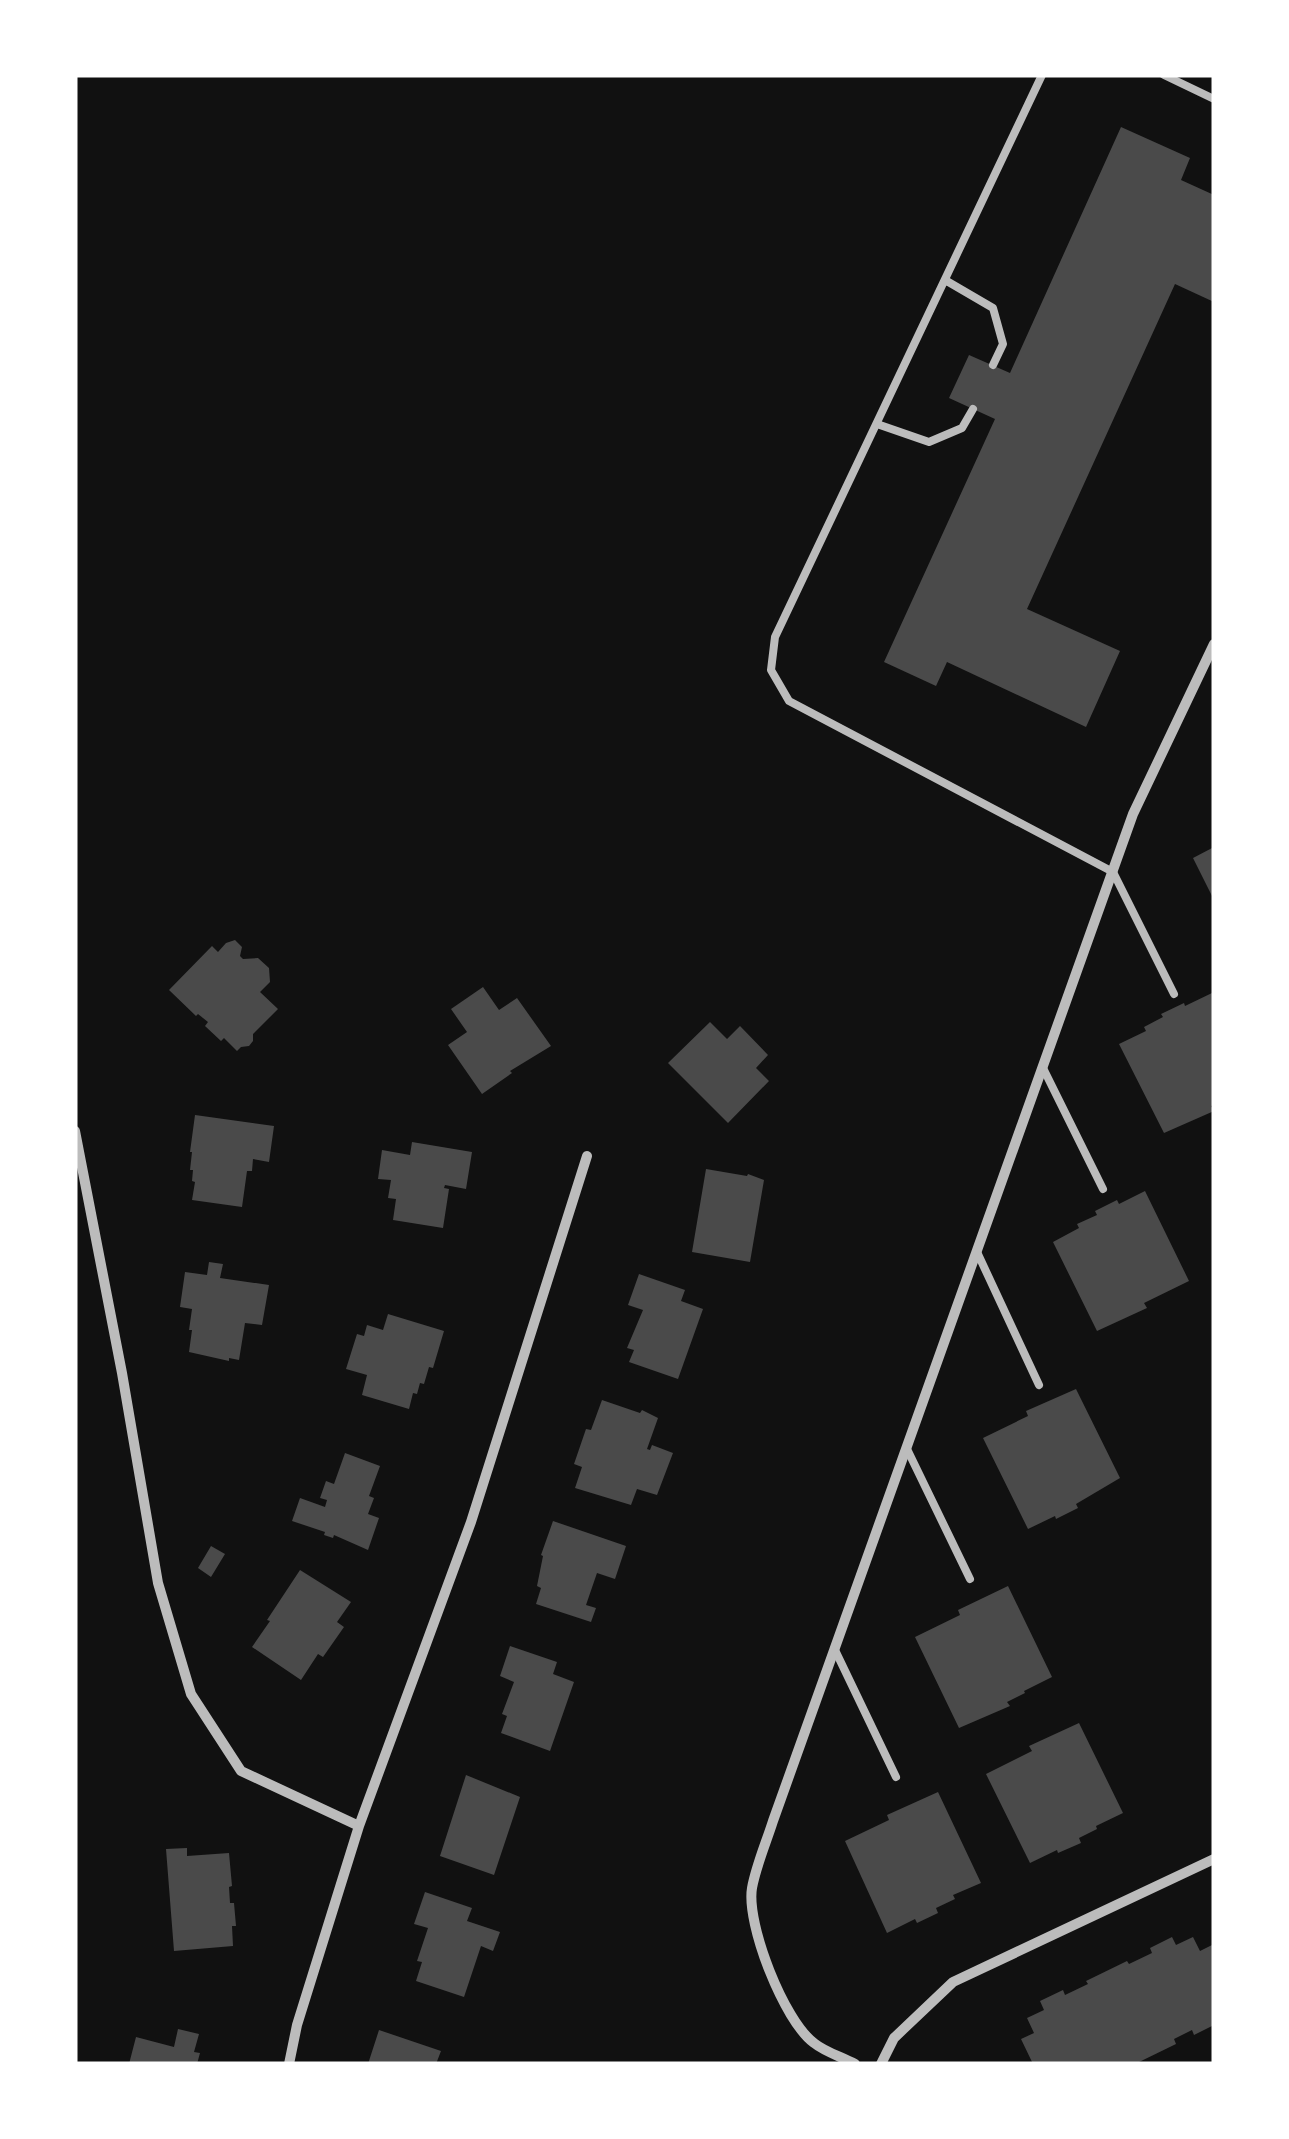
<svg xmlns="http://www.w3.org/2000/svg" width="1289" height="2139" viewBox="0 0 1289 2139" font-family="'Asap Condensed',sans-serif">
  <rect width="100%" height="100%" fill="#111"/>
  <path fill="#4a4a4a" d="M 1121,127 L 1190,158 L 1181,180 L 1214,195 L 1214,302 L 1175,284 L 1027,609 L 1120,651 L 1086,727 L 947,662 L 936,686 L 884,662 L 995,419 L 949,398 L 969,355 L 1010,373 Z
    M 1214,847 L 1214,900 L 1193,858 Z
    M 235,940 L 242,947 L 240,956 L 243,959 L 258,958 L 269,968 L 270,982 L 260,992 L 278,1009 L 253,1034 L 253,1041 L 249,1046 L 241,1047 L 237,1051 L 224,1038 L 221,1041 L 205,1026 L 208,1022 L 198,1014 L 196,1016 L 169,990 L 212,946 L 218,952 L 226,943 Z
    M 483,987 L 499,1010 L 517,998 L 551,1046 L 510,1071 L 512,1073 L 482,1094 L 448,1045 L 467,1032 L 451,1009 Z
    M 1212,993 L 1214,997 L 1214,1105 L 1211,1106 L 1214,1111 L 1164,1133 L 1119,1044 L 1146,1031 L 1144,1027 L 1163,1017 L 1161,1014 L 1184,1003 L 1185,1006 Z
    M 710,1022 L 727,1039 L 740,1026 L 768,1055 L 756,1068 L 769,1081 L 728,1123 L 668,1063 Z
    M 195,1115 L 274,1126 L 269,1162 L 253,1159 L 252,1171 L 247,1171 L 242,1207 L 192,1200 L 195,1182 L 192,1181 L 193,1170 L 190,1170 L 192,1152 L 190,1152 Z
    M 412,1142 L 472,1152 L 466,1189 L 445,1185 L 444,1188 L 449,1189 L 443,1228 L 393,1220 L 396,1199 L 388,1198 L 391,1180 L 378,1179 L 382,1150 L 410,1155 Z
    M 706,1169 L 747,1176 L 748,1174 L 764,1180 L 750,1262 L 692,1252 Z
    M 1145,1191 L 1189,1281 L 1144,1303 L 1147,1308 L 1097,1331 L 1053,1242 L 1079,1228 L 1077,1224 L 1097,1215 L 1095,1211 L 1117,1200 L 1119,1204 Z
    M 209,1262 L 223,1264 L 220,1278 L 269,1285 L 262,1325 L 245,1323 L 239,1360 L 229,1358 L 229,1361 L 189,1352 L 192,1330 L 189,1330 L 192,1309 L 180,1307 L 185,1272 L 207,1275 Z
    M 639,1274 L 685,1290 L 681,1301 L 703,1309 L 678,1379 L 629,1362 L 634,1350 L 627,1348 L 643,1310 L 628,1305 Z
    M 388,1314 L 444,1331 L 433,1368 L 429,1367 L 424,1384 L 420,1383 L 417,1394 L 413,1393 L 409,1409 L 362,1395 L 367,1375 L 346,1369 L 357,1334 L 364,1336 L 367,1325 L 383,1330 Z
    M 1076,1389 L 1120,1478 L 1076,1504 L 1078,1508 L 1056,1519 L 1055,1516 L 1028,1529 L 983,1438 L 1028,1416 L 1026,1411 Z
    M 602,1400 L 640,1413 L 642,1410 L 658,1418 L 647,1449 L 650,1450 L 652,1445 L 673,1453 L 657,1495 L 637,1489 L 631,1505 L 575,1488 L 582,1467 L 574,1464 L 586,1429 L 591,1430 Z
    M 345,1453 L 380,1466 L 369,1496 L 374,1498 L 368,1514 L 379,1518 L 368,1550 L 334,1535 L 333,1538 L 324,1535 L 325,1532 L 292,1521 L 300,1498 L 325,1507 L 327,1500 L 320,1498 L 326,1481 L 334,1484 Z
    M 553,1521 L 626,1546 L 615,1579 L 597,1573 L 586,1605 L 596,1608 L 591,1622 L 536,1604 L 541,1588 L 537,1586 L 543,1556 L 541,1555 Z
    M 211,1546 L 225,1554 L 211,1577 L 198,1568 Z
    M 300,1570 L 351,1602 L 337,1622 L 344,1627 L 323,1657 L 318,1654 L 301,1680 L 252,1647 L 270,1621 L 267,1620 Z
    M 1008,1586 L 1052,1677 L 1024,1691 L 1025,1693 L 1007,1702 L 1010,1706 L 959,1728 L 915,1637 L 960,1615 L 958,1610 Z
    M 510,1646 L 557,1662 L 553,1674 L 574,1682 L 550,1751 L 501,1733 L 507,1716 L 502,1714 L 514,1682 L 500,1676 Z
    M 1079,1723 L 1123,1813 L 1096,1826 L 1097,1829 L 1079,1838 L 1081,1843 L 1058,1853 L 1057,1850 L 1030,1863 L 986,1774 L 1032,1751 L 1029,1746 Z
    M 466,1775 L 520,1797 L 494,1875 L 440,1856 Z
    M 938,1792 L 981,1883 L 953,1895 L 955,1899 L 936,1908 L 938,1913 L 917,1923 L 915,1919 L 887,1933 L 845,1841 L 889,1820 L 887,1815 Z
    M 187,1848 L 187,1856 L 229,1853 L 232,1886 L 229,1887 L 230,1903 L 234,1903 L 236,1926 L 232,1926 L 233,1946 L 174,1951 L 166,1849 Z
    M 425,1892 L 472,1908 L 467,1921 L 500,1932 L 493,1951 L 481,1946 L 464,1997 L 416,1981 L 422,1962 L 417,1961 L 428,1928 L 414,1924 Z
    M 1172,1937 L 1176,1945 L 1193,1937 L 1200,1951 L 1214,1944 L 1214,2025 L 1194,2035 L 1192,2030 L 1174,2039 L 1176,2044 L 1135,2064 L 1033,2064 L 1021,2039 L 1034,2033 L 1027,2018 L 1044,2010 L 1040,2001 L 1063,1990 L 1065,1995 L 1088,1984 L 1086,1981 L 1127,1961 L 1129,1964 L 1152,1953 L 1150,1948 Z
    M 178,2029 L 199,2034 L 194,2052 L 200,2053 L 197,2064 L 129,2064 L 136,2037 L 174,2047 Z
    M 379,2030 L 441,2051 L 436,2064 L 368,2064 Z"/>
  <g fill="none" stroke-linecap="round" stroke-linejoin="round">
    <path stroke="#bcbcbc" stroke-width="8" d="M 1042,75 L 775,637 L 771,670 L 789,701 L 1113,872 L 1174,994
      M 1164,75 L 1214,99
      M 945,280 L 993,308 L 1003,344 L 993,365
      M 877,424 L 929,442 L 962,428 L 973,409
      M 1043,1068 L 1103,1189
      M 977,1252 L 1039,1385
      M 907,1449 L 970,1579
      M 835,1650 L 896,1777"/>
    <path stroke="#bcbcbc" stroke-width="10" d="M 75,1131 L 122,1373 L 158,1583 L 191,1694 L 241,1771 L 359,1826
      M 289,2064 L 297,2025 L 359,1826 L 471,1522 L 587,1156
      M 855,2064 C 842,2057 825,2052 814,2043 C 784,2021 746,1924 752,1888 C 756,1866 766,1843 773,1821 L 1133,814 L 1214,644
      M 881,2064 L 894,2038 L 953,1982 L 1214,1859"/>
  </g>
  <rect width="1289" height="2139" fill="none" stroke="#ffffff" stroke-width="155"/>
</svg>
